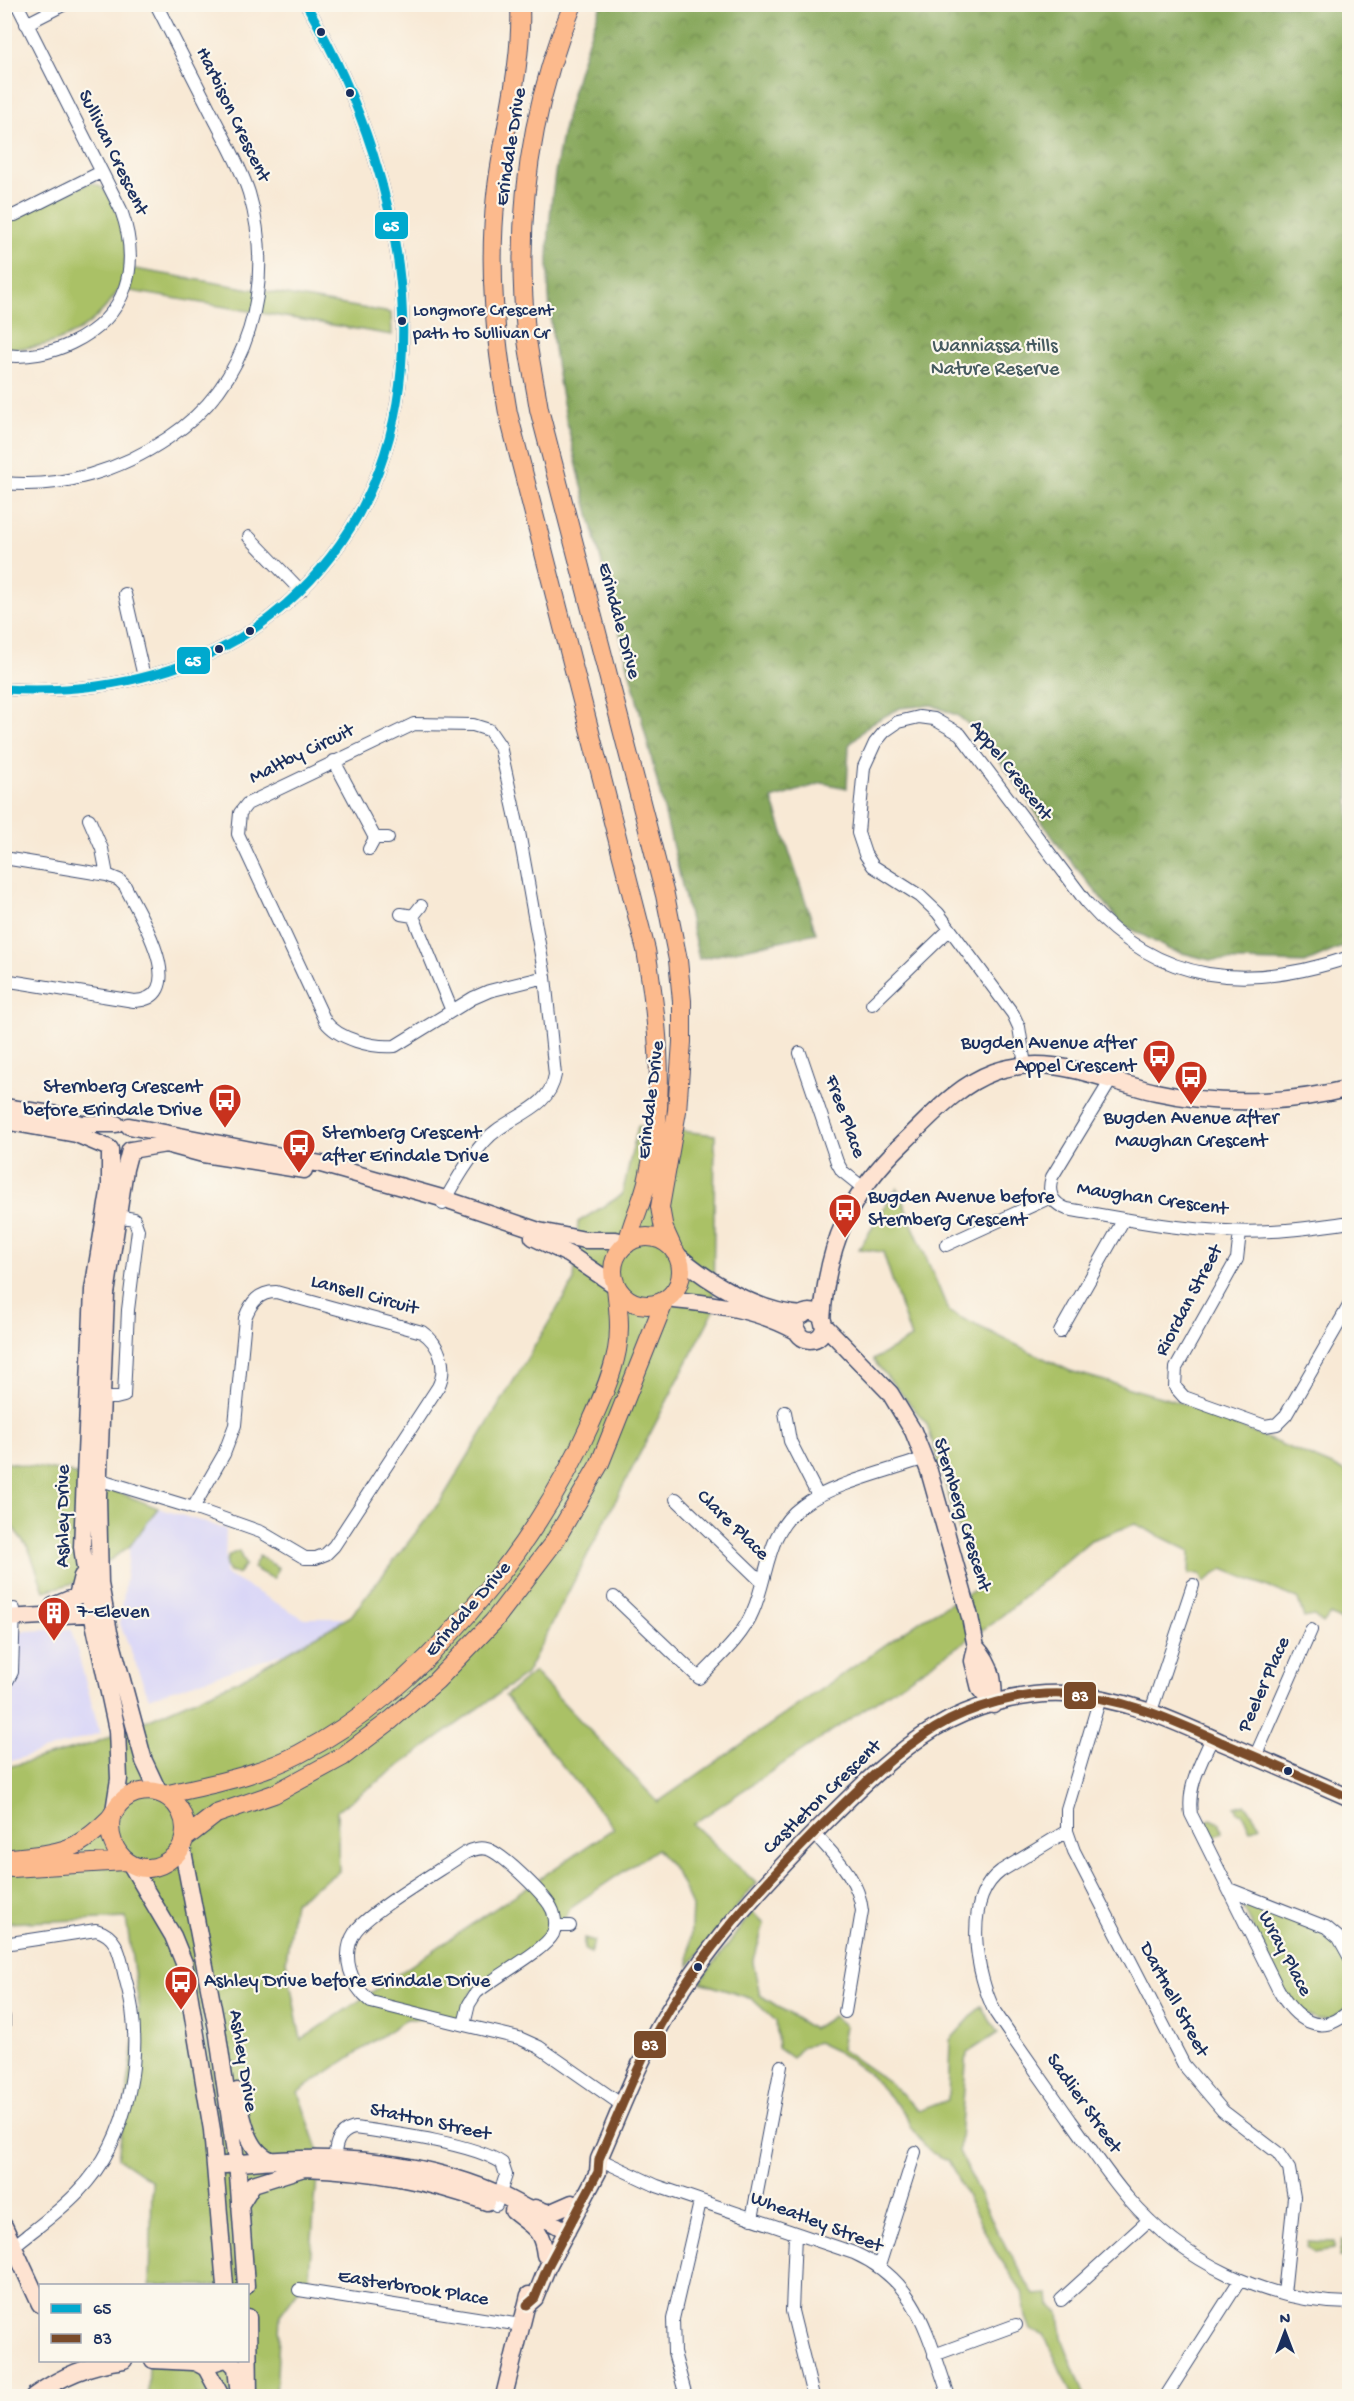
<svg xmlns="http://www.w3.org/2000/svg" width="1354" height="2401" viewBox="0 0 1354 2401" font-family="'Gochi Hand',sans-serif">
  <defs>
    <pattern id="forest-crowns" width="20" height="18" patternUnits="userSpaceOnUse" patternTransform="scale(1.5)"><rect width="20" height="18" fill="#87a75b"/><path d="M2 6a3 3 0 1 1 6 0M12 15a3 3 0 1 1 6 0" fill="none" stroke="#6e884e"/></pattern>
  </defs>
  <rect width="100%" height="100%" fill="#fbf7ec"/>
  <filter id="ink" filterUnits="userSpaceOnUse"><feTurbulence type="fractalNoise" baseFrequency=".0167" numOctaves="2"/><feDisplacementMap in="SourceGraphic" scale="12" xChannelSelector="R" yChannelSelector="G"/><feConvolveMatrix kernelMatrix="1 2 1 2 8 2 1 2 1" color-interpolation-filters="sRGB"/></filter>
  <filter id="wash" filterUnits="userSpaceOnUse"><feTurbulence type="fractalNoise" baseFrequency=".008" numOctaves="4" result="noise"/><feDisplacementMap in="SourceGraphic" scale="24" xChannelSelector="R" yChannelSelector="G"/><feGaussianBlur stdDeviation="1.35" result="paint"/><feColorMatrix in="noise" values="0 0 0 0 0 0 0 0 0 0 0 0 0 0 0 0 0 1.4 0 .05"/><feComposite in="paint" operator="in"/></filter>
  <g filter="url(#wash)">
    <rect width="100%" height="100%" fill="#f8e9d5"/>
    <path fill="#d9d6f7" d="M 158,1508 L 226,1529 L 225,1574 L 303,1618 L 345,1618 L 322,1635 L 296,1649 L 149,1698 L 120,1624 L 130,1546 Z
      M 71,1629 L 100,1733 L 5,1763 L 4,1632 Z"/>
    <path fill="#aac166" stroke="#627862" stroke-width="1.5" d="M 89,183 C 108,182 119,214 123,230 C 127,242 125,257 125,269 L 135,269 L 391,313 L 392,335 L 119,289 C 94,330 53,351 5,348 L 4,220 Z
      M 638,1126 L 715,1135 L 713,1312 L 526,1674 L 337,1811 L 339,1871 L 294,1902 L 286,1961 L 301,2040 L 614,1828 L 505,1696 L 534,1672 L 658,1802 L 924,1618 L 977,1589 L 927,1424 L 873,1360 L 911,1338 L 883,1252 L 859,1249 L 897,1188 L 949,1312 L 1070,1371 L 1185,1404 L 1349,1473 L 1349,1625 L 1330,1615 L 1323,1624 L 1314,1616 L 1304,1618 L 1298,1599 L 1223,1569 L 1204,1582 L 1200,1574 L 1189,1574 L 1190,1551 L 1135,1524 L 1091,1540 L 997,1620 L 693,1824 L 756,1883 L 689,1966 L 692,1906 L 676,1872 L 657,1849 L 571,1907 L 560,1928 L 471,1993 L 458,2019 L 407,2019 L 298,2092 L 319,2152 L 309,2276 L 280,2315 L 276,2396 L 148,2396 L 149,2361 L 248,2360 L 248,2286 L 150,2285 L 152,2181 L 118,2158 L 139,2006 L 126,1918 L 5,1923 L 4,1768 L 95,1743 L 241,1679 L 351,1616 L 442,1499 L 574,1281 L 578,1222 L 622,1195 Z
      M 4,1462 L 71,1473 L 158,1508 L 130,1546 L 78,1582 L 44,1591 L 29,1549 L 5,1517 Z
      M 239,1551 L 245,1565 L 238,1574 L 229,1572 L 226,1567 C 225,1557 230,1554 239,1551 Z
      M 259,1556 L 279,1568 L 273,1579 L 253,1568 Z
      M 1245,1804 L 1260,1825 L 1250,1830 L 1242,1813 L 1239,1813 L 1235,1807 Z
      M 1211,1819 L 1220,1823 L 1222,1832 L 1212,1839 L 1203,1823 Z
      M 1248,1901 L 1324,1929 L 1338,1942 L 1349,1965 L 1349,2004 L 1344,2010 L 1333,2018 L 1317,2020 L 1293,2008 L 1244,1909 Z
      M 752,1912 L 764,1924 L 753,1963 L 760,1995 L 813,2029 L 833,2016 L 845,2026 L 841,2049 L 890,2083 L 919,2111 L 948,2100 L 950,2040 L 981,2006 L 998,2033 L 967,2053 L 959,2151 L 996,2229 L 1034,2295 L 1049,2294 L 1050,2305 L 1059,2313 L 1062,2338 L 1085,2396 L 1072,2396 L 1045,2336 L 1031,2330 L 1026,2317 L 1022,2291 L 995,2251 L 948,2160 L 930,2152 L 911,2128 L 906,2115 L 868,2073 L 836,2051 L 817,2042 L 801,2048 L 792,2058 L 778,2048 L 776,2021 L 752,1999 L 700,1982 Z
      M 584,1938 L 595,1941 L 590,1953 L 584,1949 Z
      M 1342,2240 L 1349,2240 L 1349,2257 L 1339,2257 Z
      M 1308,2241 L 1334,2242 L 1334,2249 L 1314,2252 L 1307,2247 Z"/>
    <path fill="url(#forest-crowns)" stroke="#516b5c" stroke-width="1.5" d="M 601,5 L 1349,5 L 1349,944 L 1305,963 L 1210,960 L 1170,950 L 1122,924 L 1061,849 L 983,736 L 958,716 L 932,705 L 900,708 L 870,724 L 849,745 L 847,788 L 822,783 L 772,799 L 816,933 L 699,959 C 671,836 641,713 609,591 C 582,484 548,375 548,263 C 548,176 570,86 601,5 Z"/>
  </g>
  <g filter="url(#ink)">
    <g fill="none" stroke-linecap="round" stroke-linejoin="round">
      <g stroke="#3c4b70" stroke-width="14">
        <path id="street" d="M 26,24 L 65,4
          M 4,216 L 15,215 L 101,172
          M 4,355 C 27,358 52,353 72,343 C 128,316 141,266 121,210 L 17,4
          M 4,483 C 62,489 121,470 168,438 C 250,384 276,284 249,193 C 241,168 228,145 216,122 C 196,83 176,44 156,4
          M 249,537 L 301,591
          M 125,594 L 144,677
          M 4,689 C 106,695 209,672 286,604 C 463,448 413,187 306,4
          M 334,761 L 375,838 L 388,838
          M 89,819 L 102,849 L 107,875
          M 369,849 L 375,838
          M 4,858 L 107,875 L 119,880 L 125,886 C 137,911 193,998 134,1001 L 4,980
          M 401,914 L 413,916 L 452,1011
          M 413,916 L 421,906
          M 872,1004 L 950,929
          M 800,1053 L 837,1162 L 842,1171 L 862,1187
          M 1025,1065 L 1019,1027 L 1013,1014 L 938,913 L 920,896 L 873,866 L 865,854 L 858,833 L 864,767 L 875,743 L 885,731 L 898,722 L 919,717 L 934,719 L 960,734 L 1087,903 C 1160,986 1249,991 1350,957
          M 1111,1080 L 1052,1177 C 1047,1193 1052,1203 1067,1209 C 1135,1221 1203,1235 1272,1231 C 1298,1230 1324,1226 1350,1222
          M 443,1204 C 455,1183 467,1161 484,1142 C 507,1115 549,1112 555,1075 L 545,977 L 489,991 L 473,998 L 395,1046 C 372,1048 338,1039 325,1021 L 238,834 L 240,813 L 247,804 L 414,724 L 473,725 L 489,730 L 500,746 L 519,832 L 545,977
          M 1240,1232 L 1237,1259 L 1176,1368 L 1175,1387 L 1184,1397 L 1265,1426 L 1277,1424 L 1286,1415 L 1350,1304
          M 946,1245 L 1051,1197
          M 1060,1332 L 1124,1219
          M 94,1398 L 116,1398 L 124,1396 L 128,1310 L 138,1230 L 134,1219 L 111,1215
          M 785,1412 L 790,1441 L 818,1496
          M 91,1477 L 193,1508 L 224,1454 L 235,1425 L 245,1318 C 251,1302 259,1292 276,1292 L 422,1332 C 440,1344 448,1368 438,1387 L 334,1546 L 326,1554 L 316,1558 L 305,1558 L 261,1532 L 193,1508
          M 676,1499 L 762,1582
          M 614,1597 L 699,1678 C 718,1658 742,1638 753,1611 C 769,1574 766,1532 802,1506 C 831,1484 890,1471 925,1458
          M 4,1687 L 12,1672 L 14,1609
          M 1100,1698 L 1067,1809 L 1067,1831 L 1074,1851 L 1184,2065 L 1223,2111 L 1278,2153 L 1289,2169 L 1294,2197 L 1284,2294
          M 1151,1711 L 1193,1585
          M 1212,1738 C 1201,1763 1187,1786 1191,1814 L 1278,1989 C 1294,2018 1320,2040 1350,2010
          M 1255,1757 L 1311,1630
          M 1067,1831 L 1001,1871 C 962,1899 976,1975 995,2012 C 1020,2049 1046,2085 1071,2121 C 1090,2147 1107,2174 1128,2198 C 1183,2262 1265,2302 1350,2303
          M 814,1833 C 835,1857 859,1878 862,1911 L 845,2012
          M 1229,1889 L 1326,1927 L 1339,1938 L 1350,1958
          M 555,1926 L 570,1926
          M 4,1944 L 96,1930 C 119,1936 120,1957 125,1977 C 146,2048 131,2138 78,2192 C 59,2212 36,2228 15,2245
          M 4,2017 L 4,2057
          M 464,2025 L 371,2002 C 351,1986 340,1955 355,1932 C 367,1913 442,1869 465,1853 C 472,1850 479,1847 487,1849 C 502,1853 540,1891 549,1904 C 555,1912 557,1925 553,1934 C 543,1952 494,1977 476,1993 L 469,2004 L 464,2025 L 519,2038 L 539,2047 L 622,2105
          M 599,2159 L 657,2186 L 854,2253 C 919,2282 927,2335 949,2396
          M 334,2165 C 335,2149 335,2133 354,2128 C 391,2133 472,2143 502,2163 L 506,2175 L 496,2205
          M 752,2219 L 781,2066
          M 795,2234 L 792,2311 L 813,2396
          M 879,2266 L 915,2152
          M 299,2290 L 521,2325
          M 1061,2300 L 1149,2220
          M 934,2355 L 1016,2325
          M 686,2396 L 674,2353 L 673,2319 L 700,2202
          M 1166,2396 L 1240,2280"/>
      </g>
      <g stroke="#3c4b70" stroke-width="19">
        <path id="secondary" d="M 4,1107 L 58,1115 L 81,1124 L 116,1124
          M 4,1121 L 76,1134 L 109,1148
          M 129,1126 L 321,1164 L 445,1199 L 539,1231 L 585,1240 L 616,1240 L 626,1244
          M 110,1149 L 110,1186 L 93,1290 L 82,1547 L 90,1604 L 117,1730 L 119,1779 L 114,1811
          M 130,1150 L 125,1169 L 106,1294 L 98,1497 L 100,1584 L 109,1632 L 144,1761 L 159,1793
          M 131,1150 L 166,1144 L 203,1154 L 304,1170
          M 533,1237 L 570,1255 L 616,1286
          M 676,1254 C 708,1282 759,1313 803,1315
          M 666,1299 C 714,1304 755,1308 798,1332
          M796 1326a14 14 0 1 1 28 0a14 14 0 1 1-28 0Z
          M 822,1320 C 827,1244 849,1194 905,1141 C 932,1115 958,1085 994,1072 C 1052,1052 1100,1080 1156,1092 C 1219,1106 1287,1104 1350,1088
          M 823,1324 L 890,1393 L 913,1431 L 929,1471 L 970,1617 L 976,1647 L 973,1661 L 980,1689 L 993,1705
          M 53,1606 L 77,1596 L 82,1576
          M 4,1618 L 102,1613
          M 976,1647 C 992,1664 995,1682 993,1705
          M 182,1846 L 217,2029 L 238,2174 L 246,2286
          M 131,1865 L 173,1936 L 184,1963 L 212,2130 L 225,2286
          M 237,2091 C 241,2113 247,2152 271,2160
          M 225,2165 C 319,2153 410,2156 499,2194 C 522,2205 545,2219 567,2231
          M 304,2168 C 367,2170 428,2180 487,2202
          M 240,2205 L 253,2184 L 304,2168
          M 535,2208 L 549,2213 L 572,2203
          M 513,2211 C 532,2227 542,2228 545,2255
          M 4,2226 L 40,2304
          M 527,2305 L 535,2298 L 547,2268 L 598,2172 L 599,2159 C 621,2109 640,2057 669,2010 C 712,1939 770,1877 829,1818 C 861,1786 896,1752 935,1728 C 971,1706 1022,1692 1065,1694 C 1122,1697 1170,1719 1221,1742 C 1264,1760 1307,1779 1350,1798
          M 248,2317 L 249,2396
          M 153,2360 L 212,2363 L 222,2360
          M 229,2360 L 236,2367 L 239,2396
          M 197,2363 L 206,2368 L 221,2396
          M 34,2396 C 60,2377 92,2364 124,2360
          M 504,2396 L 529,2295"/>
      </g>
      <g stroke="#3c4b70" stroke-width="20">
        <path id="primary" d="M 520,4 C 523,68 503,132 496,195 C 488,268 495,340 508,413 L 646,950 C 659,1027 666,1102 648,1178 C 643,1201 632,1221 627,1244
          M 573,4 C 530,108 515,220 526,332 C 529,358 535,383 539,409 L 665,895 L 678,960 L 682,1001 L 682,1042 L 677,1111 L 660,1207 L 664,1229 L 674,1251
          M613 1271a34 34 0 1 1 68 0a34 34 0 1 1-68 0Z
          M 165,1795 C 210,1784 257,1776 299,1754 C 419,1692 535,1549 589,1427 C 600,1403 612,1376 617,1350 C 621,1329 618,1307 616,1287
          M 185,1838 L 216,1814 L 274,1794 L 342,1757 L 391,1720 L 436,1681 L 493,1622 L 554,1542 L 600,1463 L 665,1300
          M 4,1859 C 27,1856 56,1855 76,1845 C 88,1838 99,1829 109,1819 C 113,1815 115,1809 119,1804 C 131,1790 154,1787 169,1798 C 179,1805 185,1817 185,1829 C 185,1840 182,1850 173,1857 C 141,1885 104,1855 111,1817
          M 12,1868 L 125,1861"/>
      </g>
      <use href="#street" stroke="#fff" stroke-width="12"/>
      <use href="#secondary" stroke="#fee3d1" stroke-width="16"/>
      <use href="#primary" stroke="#fcba8d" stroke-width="18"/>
      <g stroke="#fbf7ec" stroke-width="14">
        <path id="bus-1" d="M 4,689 C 106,695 209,672 286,604 C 463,448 413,187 306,4"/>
      </g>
      <g stroke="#fbf7ec" stroke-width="14">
        <path id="bus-2" d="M 527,2305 L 535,2298 L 547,2268 L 598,2172 L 599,2159 C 621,2109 640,2057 669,2010 C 712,1939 770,1877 829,1818 C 861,1786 896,1752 935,1728 C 971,1706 1022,1692 1065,1694 C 1122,1697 1170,1719 1221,1742 C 1264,1760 1307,1779 1350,1798"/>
      </g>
      <use href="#bus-1" stroke="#00a9ce" stroke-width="9"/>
      <use href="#bus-2" stroke="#7a4b2a" stroke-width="9"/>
    </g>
  </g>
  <defs>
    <g id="bus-pin" transform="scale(1.725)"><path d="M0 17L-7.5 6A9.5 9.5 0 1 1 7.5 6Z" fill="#c8321e" stroke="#fbf7ec"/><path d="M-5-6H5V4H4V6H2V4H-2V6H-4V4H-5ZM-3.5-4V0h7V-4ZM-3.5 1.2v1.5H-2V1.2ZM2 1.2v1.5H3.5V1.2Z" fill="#fff"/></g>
    <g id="building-pin" transform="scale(1.725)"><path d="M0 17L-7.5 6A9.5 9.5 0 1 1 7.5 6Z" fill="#c8321e" stroke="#fbf7ec"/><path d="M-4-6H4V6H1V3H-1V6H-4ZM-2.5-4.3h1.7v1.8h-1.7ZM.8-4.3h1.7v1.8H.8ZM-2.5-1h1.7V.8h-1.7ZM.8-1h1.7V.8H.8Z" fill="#fff"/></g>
  </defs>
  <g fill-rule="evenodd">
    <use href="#bus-pin" x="1159" y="1056"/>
    <use href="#bus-pin" x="1191" y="1077"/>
    <use href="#bus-pin" x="225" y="1100"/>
    <use href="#bus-pin" x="299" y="1145"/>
    <use href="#bus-pin" x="845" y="1210"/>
    <use href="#building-pin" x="54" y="1613"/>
    <use href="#bus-pin" x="181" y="1982"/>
  </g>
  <g fill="#1b2f5e" stroke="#fbf7ec" stroke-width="2">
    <circle cx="321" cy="32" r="5"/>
    <circle cx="350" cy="93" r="5"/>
    <circle cx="402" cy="321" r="5"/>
    <circle cx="250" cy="631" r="5"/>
    <circle cx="219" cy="649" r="5"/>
    <circle cx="1288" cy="1771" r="5"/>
    <circle cx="698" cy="1967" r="5"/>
  </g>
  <g text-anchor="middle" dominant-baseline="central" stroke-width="4.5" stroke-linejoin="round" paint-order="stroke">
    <g font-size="18" fill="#1b2f5e" stroke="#fbf7ec" text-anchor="start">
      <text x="413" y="311">Longmore Crescent<tspan x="413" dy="23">path to Sullivan Cr</tspan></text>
    </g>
    <g font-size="20" fill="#1b2f5e" stroke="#fbf7ec">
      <text transform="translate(232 115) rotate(64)">Harbison Crescent</text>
      <text transform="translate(512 147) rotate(-81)">Erindale Drive</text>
      <text transform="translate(112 153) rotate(64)">Sullivan Crescent</text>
      <text transform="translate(618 621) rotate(75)">Erindale Drive</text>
      <text transform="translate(302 755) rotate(-26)">Maltby Circuit</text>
      <text transform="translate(1010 771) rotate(52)">Appel Crescent</text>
      <text transform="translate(652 1100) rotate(-83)">Erindale Drive</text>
      <text transform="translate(844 1117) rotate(70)">Free Place</text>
      <text transform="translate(1152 1200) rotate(8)">Maughan Crescent</text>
      <text transform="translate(364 1296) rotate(15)">Lansell Circuit</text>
      <text transform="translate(1190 1301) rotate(-62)">Riordan Street</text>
      <text transform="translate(961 1515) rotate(73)">Sternberg Crescent</text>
      <text transform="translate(64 1516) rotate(-90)">Ashley Drive</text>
      <text transform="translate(732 1526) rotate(44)">Clare Place</text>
      <text transform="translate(469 1610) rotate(-49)">Erindale Drive</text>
      <text transform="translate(1265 1685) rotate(-66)">Peeler Place</text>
      <text transform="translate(823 1798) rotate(-44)">Castleton Crescent</text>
      <text transform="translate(1284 1954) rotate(62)">Wray Place</text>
      <text transform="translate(1173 2000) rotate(62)">Dartnell Street</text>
      <text transform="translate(242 2061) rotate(81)">Ashley Drive</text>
      <text transform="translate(1083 2104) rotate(55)">Sadlier Street</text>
      <text transform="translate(430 2123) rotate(12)">Statton Street</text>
      <text transform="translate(816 2223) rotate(21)">Wheatley Street</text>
      <text transform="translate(413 2289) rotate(9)">Easterbrook Place</text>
    </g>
    <g font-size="20" fill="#465b60" stroke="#fbf7ec">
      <text x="995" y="347">Wanniassa Hills<tspan x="995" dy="23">Nature Reserve</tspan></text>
    </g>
    <g font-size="20" fill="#1b2f5e" stroke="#fbf7ec" text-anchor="start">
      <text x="1136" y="1044" text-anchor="end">Bugden Avenue after<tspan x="1136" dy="23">Appel Crescent</tspan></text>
      <text x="202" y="1088" text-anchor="end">Sternberg Crescent<tspan x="202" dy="23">before Erindale Drive</tspan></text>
      <text x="1191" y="1119" text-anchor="middle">Bugden Avenue after<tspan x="1191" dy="23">Maughan Crescent</tspan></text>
      <text x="322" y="1134">Sternberg Crescent<tspan x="322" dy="23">after Erindale Drive</tspan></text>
      <text x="868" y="1198">Bugden Avenue before<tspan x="868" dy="23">Sternberg Crescent</tspan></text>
      <text x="77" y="1613">7-Eleven</text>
      <text x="204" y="1982">Ashley Drive before Erindale Drive</text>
    </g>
  </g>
  <g stroke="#fbf7ec" stroke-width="2">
    <rect x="374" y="211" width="35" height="29" rx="6" fill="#00a9ce"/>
    <rect x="176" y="646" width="35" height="29" rx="6" fill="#00a9ce"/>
    <rect x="1063" y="1681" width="34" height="29" rx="6" fill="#7a4b2a"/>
    <rect x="633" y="2030" width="34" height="29" rx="6" fill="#7a4b2a"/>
  </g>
  <g font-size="16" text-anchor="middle" font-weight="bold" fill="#fff">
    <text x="391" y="231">65</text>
    <text x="193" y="666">65</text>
    <text x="1080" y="1701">83</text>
    <text x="650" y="2050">83</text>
  </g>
  <rect width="1354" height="2401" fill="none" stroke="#fbf7ec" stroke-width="24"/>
  <rect x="39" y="2284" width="210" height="78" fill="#fbf7ec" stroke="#a1a7b3" stroke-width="1.5"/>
  <rect x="51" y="2304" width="30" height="9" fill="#00a9ce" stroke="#a1a7b3" stroke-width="1.5"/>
  <text x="93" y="2314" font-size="18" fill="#1b2f5e">65</text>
  <rect x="51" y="2334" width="30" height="9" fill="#7a4b2a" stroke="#a1a7b3" stroke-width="1.5"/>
  <text x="93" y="2344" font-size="18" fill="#1b2f5e">83</text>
  <g transform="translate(1285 2332)" stroke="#fbf7ec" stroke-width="4.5" paint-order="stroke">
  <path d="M0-4.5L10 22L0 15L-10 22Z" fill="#1b2f5e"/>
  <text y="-9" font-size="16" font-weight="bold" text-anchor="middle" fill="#1b2f5e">N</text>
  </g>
</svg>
